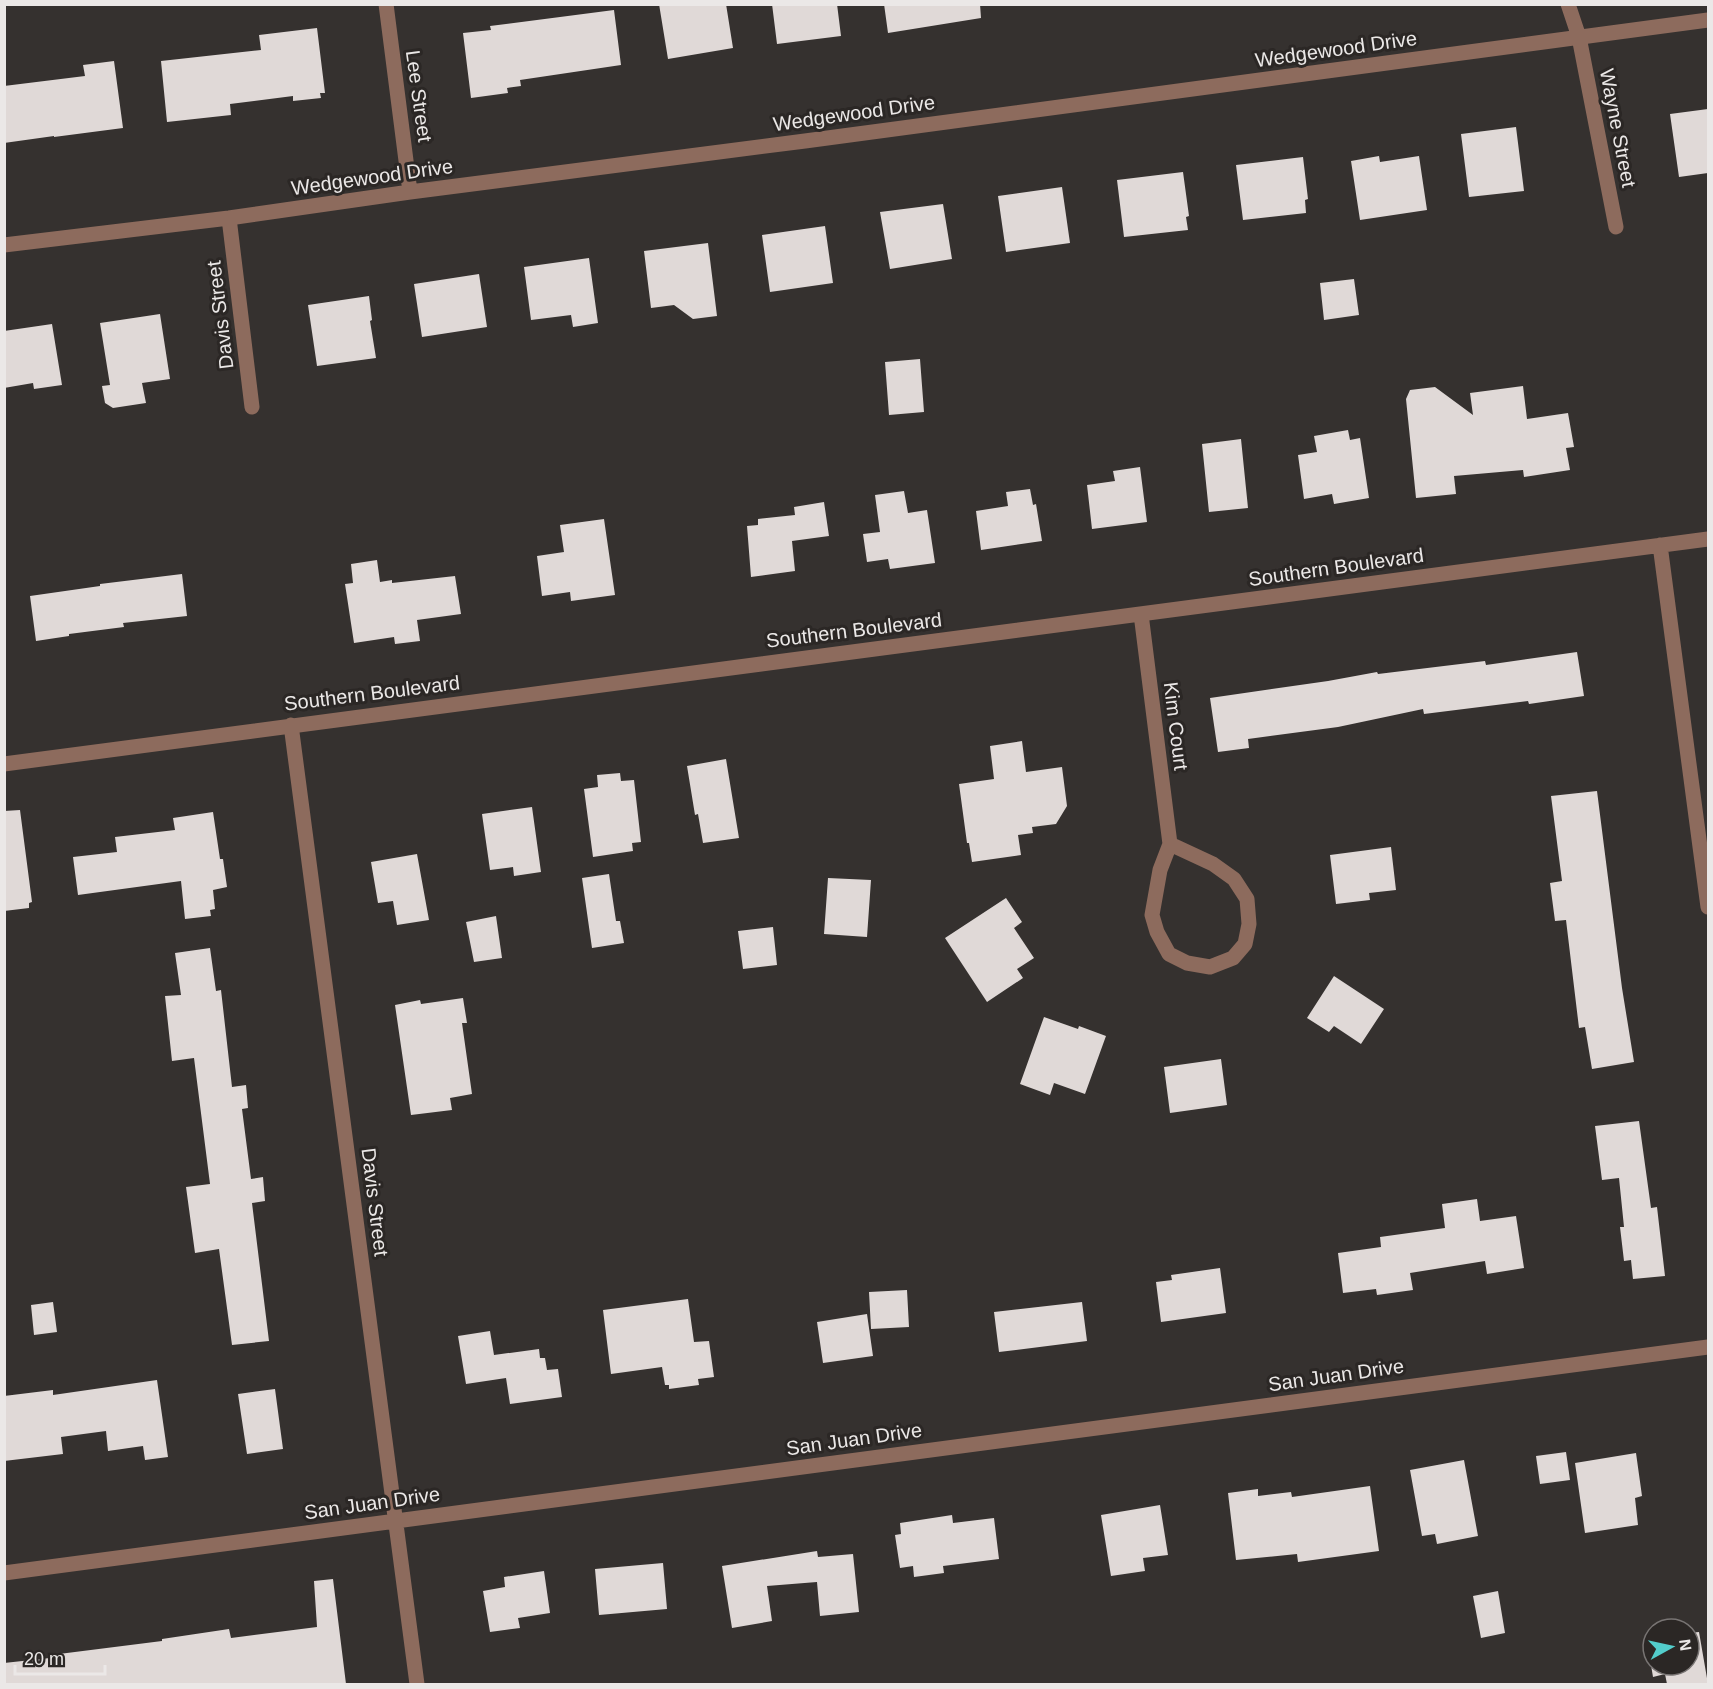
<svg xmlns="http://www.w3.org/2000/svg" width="1713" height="1689" viewBox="0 0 1713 1689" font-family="Arial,sans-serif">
  <rect width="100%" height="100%" fill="#35312f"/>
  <path fill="#e0d9d7" d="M 659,4 L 726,4 L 733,48 L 668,59 Z
    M 772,4 L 837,4 L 841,36 L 777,44 Z
    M 884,4 L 980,4 L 981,18 L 888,33 Z
    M 614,10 L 621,65 L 520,80 L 521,86 L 507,88 L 508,93 L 471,98 L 463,33 L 491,30 L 490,26 Z
    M 317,28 L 325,93 L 320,93 L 321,98 L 293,101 L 293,96 L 230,104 L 231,115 L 167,122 L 161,61 L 261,50 L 259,35 Z
    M 114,61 L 123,128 L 54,137 L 54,136 L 4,143 L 4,86 L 85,76 L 83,65 Z
    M 1708,109 L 1708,173 L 1679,177 L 1670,114 Z
    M 1516,127 L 1524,191 L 1469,197 L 1461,134 Z
    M 1379,156 L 1380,162 L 1419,156 L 1427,210 L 1360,220 L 1351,161 Z
    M 1303,157 L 1308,199 L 1305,200 L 1306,213 L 1243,220 L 1236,165 Z
    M 1183,172 L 1189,216 L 1186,217 L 1188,230 L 1124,237 L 1117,180 Z
    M 1062,187 L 1070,243 L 1006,252 L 998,196 Z
    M 943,204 L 952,259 L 890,269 L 880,212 Z
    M 825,226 L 833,283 L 770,292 L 762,235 Z
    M 708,243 L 717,316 L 693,319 L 674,305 L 651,308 L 644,251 Z
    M 589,258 L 598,323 L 573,327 L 571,315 L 531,320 L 524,267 Z
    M 479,274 L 487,327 L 422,337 L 414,284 Z
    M 1354,279 L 1359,315 L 1324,320 L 1320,283 Z
    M 369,296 L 372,320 L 370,321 L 376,358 L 317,366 L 308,305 Z
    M 160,314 L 170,379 L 142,383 L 146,403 L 113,408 L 105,403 L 102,386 L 110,385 L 100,323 Z
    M 52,324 L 62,385 L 34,389 L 33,383 L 4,388 L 4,331 Z
    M 920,359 L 924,412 L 889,415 L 885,362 Z
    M 1523,386 L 1527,419 L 1568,413 L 1574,447 L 1566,448 L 1570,470 L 1524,477 L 1523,470 L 1454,476 L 1456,494 L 1416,498 L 1406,399 L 1410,390 L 1435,387 L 1473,415 L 1470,393 Z
    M 1348,430 L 1350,440 L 1360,438 L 1369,498 L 1334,504 L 1332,494 L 1304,499 L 1298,455 L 1317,452 L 1314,436 Z
    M 1241,439 L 1248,508 L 1209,512 L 1202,444 Z
    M 1140,467 L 1147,522 L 1092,529 L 1087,485 L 1115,481 L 1113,471 Z
    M 1030,489 L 1033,505 L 1036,504 L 1042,541 L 981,550 L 976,511 L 1008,506 L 1006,492 Z
    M 904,491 L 908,513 L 927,510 L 935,563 L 890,569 L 888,559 L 867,562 L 863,534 L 880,532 L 875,495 Z
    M 824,502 L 829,536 L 792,541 L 795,571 L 751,577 L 747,526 L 758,525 L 758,519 L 795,515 L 794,507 Z
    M 604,519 L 615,595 L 571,601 L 570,592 L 542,596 L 537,556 L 564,552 L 560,525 Z
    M 377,560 L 380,582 L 392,580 L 392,583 L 455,576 L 461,614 L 417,620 L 420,641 L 395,644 L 394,637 L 354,643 L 345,584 L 353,583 L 351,564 Z
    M 182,574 L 187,616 L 123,623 L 124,627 L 69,634 L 69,636 L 36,641 L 30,596 L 100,586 L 100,584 Z
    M 1577,652 L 1584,696 L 1529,704 L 1528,701 L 1424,714 L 1423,709 L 1338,727 L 1248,739 L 1249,748 L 1218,752 L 1210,698 L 1328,681 L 1377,672 L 1378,674 L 1485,661 L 1486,665 Z
    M 1022,741 L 1026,772 L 1062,767 L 1067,806 L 1056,824 L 1032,827 L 1033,833 L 1018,835 L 1021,855 L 972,862 L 969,843 L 967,843 L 959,784 L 994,779 L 990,746 Z
    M 726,759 L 739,838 L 703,843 L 698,814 L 695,815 L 687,766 Z
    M 620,773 L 621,781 L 634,780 L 641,842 L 632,843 L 633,851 L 593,857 L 584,789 L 598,787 L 597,775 Z
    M 1597,791 L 1622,988 L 1634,1062 L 1592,1069 L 1585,1027 L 1579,1028 L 1566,920 L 1555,921 L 1550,883 L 1562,881 L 1551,796 Z
    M 532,807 L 541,872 L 514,876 L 513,867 L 490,870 L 482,814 Z
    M 20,810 L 32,902 L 29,903 L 29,908 L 4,911 L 4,811 Z
    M 213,812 L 220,859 L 223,859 L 227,887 L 213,890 L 215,909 L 210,910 L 211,916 L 185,919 L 181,881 L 78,895 L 73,857 L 117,852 L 115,837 L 175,830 L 173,818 Z
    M 1391,847 L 1396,890 L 1369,893 L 1370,900 L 1336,904 L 1330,855 Z
    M 417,854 L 429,920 L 397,925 L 393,901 L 378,903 L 371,862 Z
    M 609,874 L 616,921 L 620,921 L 624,943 L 592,948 L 582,878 Z
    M 828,878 L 871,880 L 867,937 L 824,934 Z
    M 1006,898 L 1022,922 L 1014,928 L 1034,958 L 1017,969 L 1023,978 L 987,1002 L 945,938 Z
    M 496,916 L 502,958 L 474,962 L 466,922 Z
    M 773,927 L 777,965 L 743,969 L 738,931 Z
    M 210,948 L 216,991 L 221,990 L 232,1087 L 246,1085 L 248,1108 L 242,1109 L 251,1179 L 263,1177 L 265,1201 L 252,1203 L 269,1341 L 232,1345 L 219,1249 L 195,1253 L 186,1187 L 210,1184 L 194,1058 L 172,1061 L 165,996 L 181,995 L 175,953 Z
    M 1334,976 L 1384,1009 L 1361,1044 L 1334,1026 L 1329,1032 L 1307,1018 Z
    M 463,998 L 467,1023 L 462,1023 L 472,1094 L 450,1098 L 452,1110 L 411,1115 L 395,1005 L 420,1000 L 421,1004 Z
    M 1044,1017 L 1078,1029 L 1079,1026 L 1106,1036 L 1085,1094 L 1054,1083 L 1050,1095 L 1020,1084 Z
    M 1221,1059 L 1227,1105 L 1170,1113 L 1164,1067 Z
    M 1639,1121 L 1651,1208 L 1657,1207 L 1665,1276 L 1633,1279 L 1631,1260 L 1624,1261 L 1620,1227 L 1624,1227 L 1619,1178 L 1602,1180 L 1595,1126 Z
    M 1477,1199 L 1480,1221 L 1516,1216 L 1524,1268 L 1487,1274 L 1485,1261 L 1410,1273 L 1413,1290 L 1377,1295 L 1376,1289 L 1343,1293 L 1338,1253 L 1381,1247 L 1380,1237 L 1445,1228 L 1442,1204 Z
    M 1220,1268 L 1226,1313 L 1161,1322 L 1156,1282 L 1172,1280 L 1171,1275 Z
    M 907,1290 L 909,1327 L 871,1329 L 869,1292 Z
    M 688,1299 L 694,1342 L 709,1341 L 714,1377 L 698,1379 L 699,1385 L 669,1389 L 669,1385 L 665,1385 L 662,1367 L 611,1374 L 603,1310 Z
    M 53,1302 L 57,1332 L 34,1335 L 31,1305 Z
    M 1082,1302 L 1087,1341 L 999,1352 L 994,1312 Z
    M 867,1314 L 873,1356 L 823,1363 L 817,1322 Z
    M 490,1331 L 494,1355 L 539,1349 L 540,1358 L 545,1358 L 547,1370 L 558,1369 L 562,1397 L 510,1404 L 506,1378 L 466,1384 L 458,1336 Z
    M 157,1380 L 168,1457 L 145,1460 L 143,1446 L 108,1451 L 106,1431 L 61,1437 L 63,1454 L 4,1461 L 4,1396 L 53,1390 L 53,1395 Z
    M 275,1389 L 283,1449 L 247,1454 L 238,1394 Z
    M 1566,1452 L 1570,1480 L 1540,1484 L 1536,1456 Z
    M 1636,1453 L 1642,1496 L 1635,1498 L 1638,1525 L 1585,1533 L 1575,1463 Z
    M 1464,1460 L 1478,1536 L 1437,1544 L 1435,1534 L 1422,1536 L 1410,1470 Z
    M 1370,1486 L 1379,1551 L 1298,1562 L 1297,1554 L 1236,1560 L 1228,1493 L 1258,1489 L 1258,1496 L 1291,1492 L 1292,1497 Z
    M 1160,1505 L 1168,1555 L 1143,1558 L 1145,1571 L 1111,1576 L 1101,1515 Z
    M 952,1515 L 953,1523 L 994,1518 L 999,1559 L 943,1566 L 944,1573 L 914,1577 L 913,1566 L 900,1568 L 895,1535 L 901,1534 L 900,1523 Z
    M 817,1551 L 818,1557 L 853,1554 L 859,1612 L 820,1616 L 817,1582 L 767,1586 L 772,1621 L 732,1628 L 722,1566 Z
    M 663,1563 L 667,1609 L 599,1615 L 595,1569 Z
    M 544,1571 L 550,1613 L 518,1618 L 520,1628 L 490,1632 L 483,1591 L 505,1587 L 504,1577 Z
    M 333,1579 L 346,1684 L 4,1684 L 4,1663 L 59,1657 L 59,1654 L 162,1641 L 162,1639 L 229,1629 L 231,1638 L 317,1627 L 314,1581 Z
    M 1498,1591 L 1505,1633 L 1481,1638 L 1473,1596 Z
    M 1699,1632 L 1708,1684 L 1667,1684 L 1665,1674 L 1653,1677 L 1647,1641 L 1653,1640 L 1653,1665 L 1689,1665 L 1689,1633 Z"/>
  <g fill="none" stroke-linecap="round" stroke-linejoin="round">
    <path stroke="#8d6b5d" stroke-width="15" d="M 386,4 L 410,192
      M 1568,4 L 1579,37 L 1616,227
      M 229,218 L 252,407
      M 4,245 L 229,218 L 410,192 L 805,141 L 1708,20
      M 1660,545 L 1708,907
      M 1141,614 L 1170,844 L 1213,864 L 1234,879 L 1247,899 L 1249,924 L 1245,944 L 1233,958 L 1210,967 L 1187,963 L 1169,954 L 1157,932 L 1152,915 L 1160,870 L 1170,844
      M 291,725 L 417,1684
      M 4,764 L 1708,539
      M 4,1573 L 1708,1347"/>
  </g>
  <g text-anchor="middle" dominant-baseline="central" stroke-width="6" stroke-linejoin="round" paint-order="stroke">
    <g font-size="20" fill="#ebe8e7" stroke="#2b2725">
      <text transform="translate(1336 49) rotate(-8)">Wedgewood Drive</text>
      <text transform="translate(419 96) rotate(82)">Lee Street</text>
      <text transform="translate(854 113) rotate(-8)">Wedgewood Drive</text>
      <text transform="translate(1618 128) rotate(79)">Wayne Street</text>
      <text transform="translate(372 177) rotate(-8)">Wedgewood Drive</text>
      <text transform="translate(220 315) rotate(-97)">Davis Street</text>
      <text transform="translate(1336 567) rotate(-8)">Southern Boulevard</text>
      <text transform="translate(854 630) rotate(-7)">Southern Boulevard</text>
      <text transform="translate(372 693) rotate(-7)">Southern Boulevard</text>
      <text transform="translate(1176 726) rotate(83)">Kim Court</text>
      <text transform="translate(375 1202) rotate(83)">Davis Street</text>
      <text transform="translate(1336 1375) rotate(-8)">San Juan Drive</text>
      <text transform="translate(854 1439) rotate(-8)">San Juan Drive</text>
      <text transform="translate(372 1503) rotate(-8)">San Juan Drive</text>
    </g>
  </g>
  <rect width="1713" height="1689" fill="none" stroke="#ebe8e7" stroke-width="12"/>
  <g transform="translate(1671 1647) rotate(82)"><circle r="28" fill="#2b2725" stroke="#787473" stroke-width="1.5"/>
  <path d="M0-4.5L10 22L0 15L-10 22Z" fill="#53cdcb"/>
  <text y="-9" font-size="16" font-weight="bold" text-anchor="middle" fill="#ebe8e7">N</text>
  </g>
  <path d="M15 1665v9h90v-9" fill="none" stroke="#ebe8e7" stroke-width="3"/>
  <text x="24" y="1665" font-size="18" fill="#ebe8e7" stroke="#2b2725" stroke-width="4.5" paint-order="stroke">20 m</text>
</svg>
